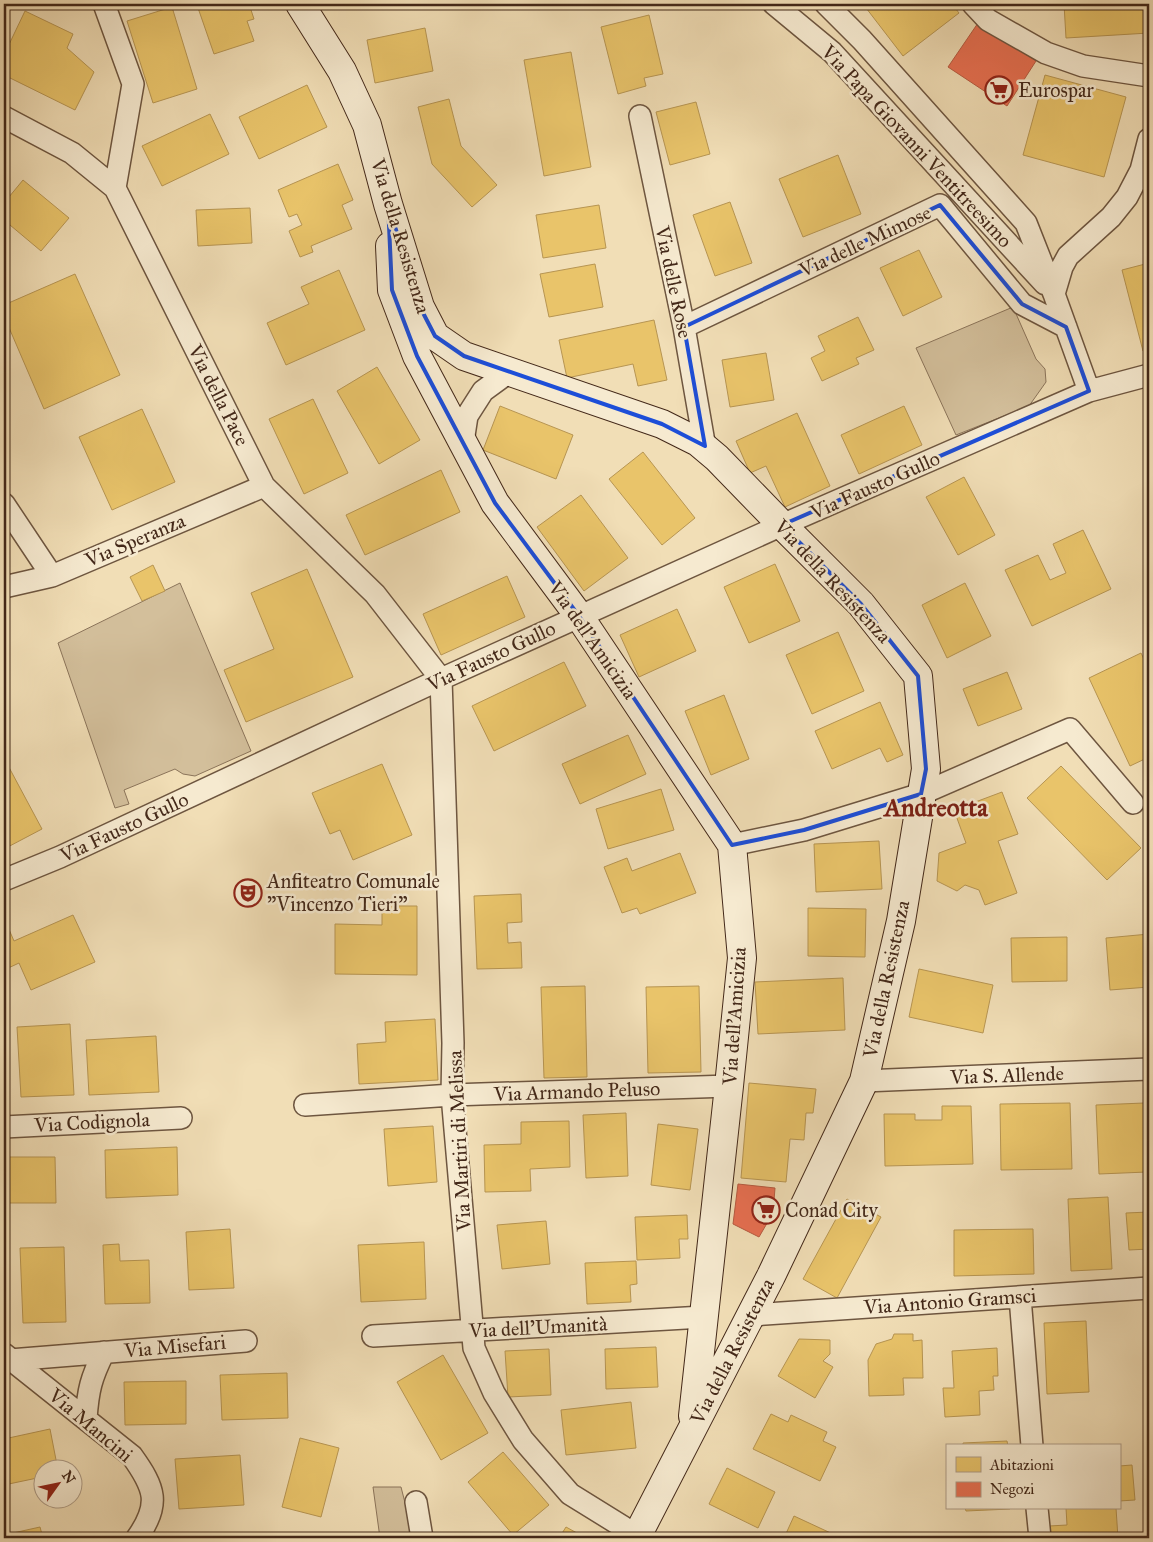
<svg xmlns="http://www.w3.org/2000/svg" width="1153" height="1542" viewBox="0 0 1153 1542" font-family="'IM FELL Great Primer',serif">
  <rect width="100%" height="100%" fill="#f1deb6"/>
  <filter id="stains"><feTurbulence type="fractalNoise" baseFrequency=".004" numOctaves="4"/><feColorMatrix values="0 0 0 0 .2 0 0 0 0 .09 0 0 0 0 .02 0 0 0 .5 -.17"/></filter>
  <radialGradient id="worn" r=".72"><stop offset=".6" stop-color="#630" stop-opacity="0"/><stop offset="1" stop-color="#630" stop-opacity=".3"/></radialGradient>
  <path fill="#d3bf9b" stroke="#8b745a" d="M 1013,307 L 1036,359 L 1045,369 L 1046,382 L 1029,406 L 956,435 L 916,348 Z
    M 180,583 L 251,751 L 195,776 L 183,774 L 175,769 L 124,790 L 129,804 L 115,808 L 58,643 Z
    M 373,1487 L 401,1487 L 414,1538 L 380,1538 Z"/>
  <path fill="#e9c46a" stroke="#b79552" d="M 202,4 L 249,4 L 254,19 L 247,21 L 254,41 L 214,54 L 197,5 Z
    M 863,4 L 952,4 L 959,13 L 903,56 Z
    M 1064,4 L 1149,4 L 1149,33 L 1066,38 Z
    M 172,7 L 197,89 L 153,103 L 127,21 Z
    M 25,11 L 73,34 L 67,48 L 94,72 L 75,110 L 4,75 L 4,55 Z
    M 649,15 L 663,74 L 644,78 L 646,86 L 618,94 L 601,27 Z
    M 425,28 L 433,71 L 375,83 L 367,40 Z
    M 571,52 L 591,167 L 544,176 L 524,60 Z
    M 1045,75 L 1126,97 L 1104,177 L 1023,155 Z
    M 307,85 L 327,127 L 259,159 L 239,117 Z
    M 449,99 L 461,146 L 497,185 L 472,207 L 432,164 L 418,107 Z
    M 696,102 L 710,154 L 670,165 L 656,112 Z
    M 210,114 L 229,154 L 162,186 L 142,146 Z
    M 838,155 L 861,214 L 803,237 L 779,179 Z
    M 338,164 L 353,200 L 342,205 L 352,229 L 311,246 L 313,252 L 300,257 L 289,231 L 302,225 L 297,214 L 289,217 L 278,190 Z
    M 23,180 L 69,218 L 41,251 L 4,220 L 4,203 Z
    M 730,202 L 752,263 L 715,276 L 693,215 Z
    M 599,205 L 606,248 L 543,258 L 536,215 Z
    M 250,208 L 252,243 L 198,246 L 196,210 Z
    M 919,250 L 942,297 L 903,316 L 880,268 Z
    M 1149,263 L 1149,349 L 1143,351 L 1122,270 Z
    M 595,264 L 603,307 L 549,317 L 540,274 Z
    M 339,270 L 365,330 L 286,365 L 267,323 L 309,304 L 301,287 Z
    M 75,274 L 120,375 L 44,409 L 4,316 L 4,305 Z
    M 858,317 L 874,350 L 856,358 L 859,364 L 822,381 L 811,358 L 825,351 L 818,336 Z
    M 654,320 L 667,380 L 638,386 L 633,364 L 567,378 L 559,340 Z
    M 766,353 L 774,400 L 730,407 L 722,360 Z
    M 377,367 L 420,440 L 379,464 L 337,391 Z
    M 313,399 L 348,473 L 304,494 L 269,419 Z
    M 500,406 L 573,435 L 556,479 L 483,450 Z
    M 904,406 L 922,445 L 859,474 L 841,435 Z
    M 142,409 L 175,482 L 112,510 L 79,437 Z
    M 797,413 L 830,486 L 785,507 L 766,466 L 750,473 L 736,441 Z
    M 643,452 L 695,518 L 662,545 L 609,479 Z
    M 441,470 L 460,512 L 365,555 L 346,515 Z
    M 964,477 L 995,535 L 958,555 L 926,497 Z
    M 581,495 L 628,558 L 584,591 L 537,527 Z
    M 1083,530 L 1111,589 L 1032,626 L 1005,570 L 1038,555 L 1050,580 L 1066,573 L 1053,544 Z
    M 775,564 L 800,621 L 749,643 L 724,587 Z
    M 153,565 L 165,591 L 142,601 L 130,577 Z
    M 307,569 L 353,677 L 246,722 L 224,670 L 274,649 L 251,593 Z
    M 507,576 L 525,617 L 441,655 L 423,614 Z
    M 965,583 L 991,636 L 947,658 L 922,605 Z
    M 677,609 L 696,651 L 639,677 L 620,635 Z
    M 838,632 L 864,691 L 812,714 L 786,655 Z
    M 1141,653 L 1149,670 L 1149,757 L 1130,766 L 1089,678 Z
    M 564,662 L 586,706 L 494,751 L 472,706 Z
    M 1007,672 L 1022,709 L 978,726 L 963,689 Z
    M 724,695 L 749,759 L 711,775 L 685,711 Z
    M 880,702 L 903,755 L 887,762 L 880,748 L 832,769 L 815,731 Z
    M 628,735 L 646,774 L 580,804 L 562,764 Z
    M 4,758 L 42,829 L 4,849 Z
    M 382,764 L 412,835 L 353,860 L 340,830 L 330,834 L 312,793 Z
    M 1061,766 L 1141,848 L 1107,880 L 1027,798 Z
    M 661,789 L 674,830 L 608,849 L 596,809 Z
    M 1002,792 L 1018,834 L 998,841 L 1017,893 L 985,905 L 979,890 L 965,885 L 957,891 L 937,881 L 939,853 L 966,843 L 954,810 Z
    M 879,841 L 882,889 L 816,892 L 814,844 Z
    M 680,853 L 696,893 L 640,914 L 637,908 L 622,913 L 604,867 L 627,858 L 632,871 Z
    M 521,894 L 522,922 L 507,923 L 508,943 L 521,942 L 522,968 L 477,969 L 474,896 Z
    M 382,906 L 417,906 L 417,975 L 335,974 L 335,924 L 382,925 Z
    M 808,908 L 866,909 L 865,957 L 808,956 Z
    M 73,915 L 95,962 L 31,990 L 19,963 L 4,970 L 4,918 L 14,941 Z
    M 1149,934 L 1149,987 L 1110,990 L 1106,938 Z
    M 1067,937 L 1067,981 L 1012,982 L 1011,938 Z
    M 919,969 L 993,985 L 983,1033 L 909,1017 Z
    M 843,978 L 845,1030 L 758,1034 L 755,982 Z
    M 585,986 L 587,1077 L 544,1078 L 541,987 Z
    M 699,986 L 701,1072 L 648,1073 L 646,987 Z
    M 435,1019 L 438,1080 L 359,1084 L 357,1044 L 386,1042 L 385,1022 Z
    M 70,1024 L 74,1095 L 21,1097 L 17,1027 Z
    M 156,1036 L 159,1092 L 89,1095 L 86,1040 Z
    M 749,1083 L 816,1089 L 813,1113 L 806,1113 L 804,1140 L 790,1139 L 786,1182 L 741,1178 Z
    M 1070,1103 L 1072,1169 L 1001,1170 L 1000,1104 Z
    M 1144,1103 L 1147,1172 L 1099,1174 L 1096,1105 Z
    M 942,1106 L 971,1106 L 973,1164 L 885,1166 L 884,1114 L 915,1114 L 915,1120 L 942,1120 Z
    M 626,1113 L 628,1176 L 586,1178 L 583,1115 Z
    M 569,1121 L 570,1167 L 530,1169 L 531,1191 L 485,1192 L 484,1145 L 521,1144 L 521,1122 Z
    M 658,1124 L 698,1129 L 690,1190 L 651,1185 Z
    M 433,1126 L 437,1182 L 388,1186 L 384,1129 Z
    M 177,1147 L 178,1195 L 106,1198 L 105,1150 Z
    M 4,1157 L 55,1157 L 56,1203 L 4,1203 Z
    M 1108,1197 L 1112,1269 L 1071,1271 L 1068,1199 Z
    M 847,1199 L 881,1217 L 837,1298 L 803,1279 Z
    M 1149,1212 L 1149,1249 L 1129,1250 L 1126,1213 Z
    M 687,1215 L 688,1239 L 679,1239 L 680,1258 L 637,1260 L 635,1217 Z
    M 546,1221 L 550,1264 L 502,1269 L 497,1225 Z
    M 230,1229 L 234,1288 L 189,1290 L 186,1232 Z
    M 1033,1229 L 1034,1274 L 954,1276 L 954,1230 Z
    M 424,1242 L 426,1299 L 361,1302 L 358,1245 Z
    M 119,1244 L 120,1261 L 149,1260 L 150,1303 L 105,1304 L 103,1245 Z
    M 64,1247 L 66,1322 L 23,1323 L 20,1248 Z
    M 636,1261 L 637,1284 L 630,1285 L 631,1302 L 587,1304 L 585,1263 Z
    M 1086,1321 L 1089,1392 L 1047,1394 L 1044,1323 Z
    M 894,1334 L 913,1334 L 913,1341 L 922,1340 L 923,1378 L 903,1378 L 904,1395 L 869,1396 L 868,1360 L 876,1344 L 892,1339 Z
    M 799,1339 L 830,1340 L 830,1354 L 823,1361 L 833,1367 L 815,1398 L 778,1376 Z
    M 656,1347 L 658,1387 L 606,1389 L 605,1349 Z
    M 997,1348 L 998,1376 L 993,1376 L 994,1390 L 979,1391 L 980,1415 L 945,1417 L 943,1388 L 954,1388 L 952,1351 Z
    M 549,1349 L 551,1395 L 508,1397 L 505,1351 Z
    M 443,1355 L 488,1433 L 441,1460 L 397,1382 Z
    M 287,1373 L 288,1418 L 222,1420 L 220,1375 Z
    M 186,1381 L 186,1424 L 125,1425 L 124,1382 Z
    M 631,1402 L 636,1448 L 566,1455 L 561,1410 Z
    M 771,1414 L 788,1422 L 791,1415 L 827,1432 L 823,1441 L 836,1447 L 820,1481 L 753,1449 Z
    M 50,1429 L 58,1470 L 42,1470 L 42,1477 L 4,1485 L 4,1439 Z
    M 300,1438 L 339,1448 L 321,1517 L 282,1507 Z
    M 1007,1441 L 1008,1446 L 963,1446 L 963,1443 Z
    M 503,1452 L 549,1505 L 513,1535 L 468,1482 Z
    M 240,1455 L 244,1505 L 179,1509 L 175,1459 Z
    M 1132,1465 L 1135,1500 L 1119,1501 L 1119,1466 Z
    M 727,1468 L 775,1492 L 758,1528 L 709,1504 Z
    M 965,1508 L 1010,1508 L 1010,1509 L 966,1511 Z
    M 1066,1508 L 1116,1508 L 1118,1538 L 1050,1538 L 1049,1526 L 1067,1525 Z
    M 794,1516 L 835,1535 L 833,1538 L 784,1538 Z
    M 40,1527 L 43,1538 L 4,1538 L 4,1535 Z
    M 566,1527 L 586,1538 L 559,1538 Z"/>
  <path fill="#e76f51" stroke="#b65a40" d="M 978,23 L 1036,61 L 1007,106 L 948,67 Z
    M 738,1184 L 775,1188 L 773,1213 L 759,1237 L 733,1224 Z"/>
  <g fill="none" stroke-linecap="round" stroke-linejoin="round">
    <g stroke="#6e5640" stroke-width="24">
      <path id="street" d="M 104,4 L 133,84 L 115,188
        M 774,4 L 832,52 L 1045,284
        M 826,4 L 862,40 L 1026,223 L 1054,294 L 1089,391
        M 973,4 L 988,20 L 1046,53 L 1083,66 L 1149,76
        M 640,116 L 684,327 L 705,448
        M 4,117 L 72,153 L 115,188 L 264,486 L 375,594 L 441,679
        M 1054,294 L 1062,267 L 1068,256 L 1111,217 L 1127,197 L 1141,170 L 1149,139
        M 684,327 L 940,205 L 1022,304 L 1066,327
        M 463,442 L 467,416 L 483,391 L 509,372
        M 4,504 L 52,576
        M 4,587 L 52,576 L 264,486
        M 441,679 L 453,1043 L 452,1095 L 474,1348 L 494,1393 L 523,1440 L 570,1494 L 641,1538
        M 732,845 L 804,830 L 921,794 L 1070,729 L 1133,803
        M 4,880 L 60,857 L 441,679 L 782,525 L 1089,391 L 1149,375
        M 864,1081 L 1149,1069
        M 305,1105 L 452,1095 L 729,1086
        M 4,1127 L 181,1118
        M 1020,1297 L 1032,1446
        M 752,1315 L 1149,1288
        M 373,1336 L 703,1317
        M 4,1354 L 132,1456 C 155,1488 161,1504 137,1538
        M 10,1360 L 246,1341
        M 86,1419 C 88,1390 91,1378 104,1352
        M 416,1502 L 422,1538
        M 1037,1508 L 1040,1538"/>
    </g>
    <g stroke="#432819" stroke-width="30">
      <path id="secondary" d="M 300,4 L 342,71 L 367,125 L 388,204 L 420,307 L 435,336 L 464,356 L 662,424 L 698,442 L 717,458 L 782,525 L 861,604 L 918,676 L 926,769 L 901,921 L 864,1081 L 771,1276 L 636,1538
        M 390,246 L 392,290 L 417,356 L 495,503 L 579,616 L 732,845 L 742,958 L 729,1086 L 693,1416"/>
    </g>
    <use href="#street" stroke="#f6ead0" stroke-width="21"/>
    <use href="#secondary" stroke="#f6ead0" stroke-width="28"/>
  </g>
  <path fill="none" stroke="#1d4ed8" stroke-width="4" stroke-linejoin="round" d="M 388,204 L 420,307 L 435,336 L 464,356 L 662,424 L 705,446 L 684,327 L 940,205 L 1022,304 L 1066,327 L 1089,391 L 782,525 L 861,604 L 918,676 L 926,769 L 921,794 L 804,830 L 732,845 L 579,616 L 495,503 L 417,356 L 392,290 Z"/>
  <defs>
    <g id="supermarket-ring" transform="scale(1.4375)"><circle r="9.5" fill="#f6ead0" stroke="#8f2418" stroke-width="1.5"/><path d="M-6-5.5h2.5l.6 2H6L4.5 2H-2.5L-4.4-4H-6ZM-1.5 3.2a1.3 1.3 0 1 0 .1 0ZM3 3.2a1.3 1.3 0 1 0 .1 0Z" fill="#8f2418"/></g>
    <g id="theatre-ring" transform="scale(1.4375)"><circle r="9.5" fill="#f6ead0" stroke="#8f2418" stroke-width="1.5"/><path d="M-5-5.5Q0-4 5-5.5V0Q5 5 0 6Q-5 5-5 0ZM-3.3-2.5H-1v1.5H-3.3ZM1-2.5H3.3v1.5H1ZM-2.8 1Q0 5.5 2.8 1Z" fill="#8f2418"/></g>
  </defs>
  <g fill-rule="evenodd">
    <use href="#supermarket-ring" x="999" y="90"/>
    <use href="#theatre-ring" x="248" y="893"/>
    <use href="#supermarket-ring" x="766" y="1210"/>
  </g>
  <g text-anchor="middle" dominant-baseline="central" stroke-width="5" stroke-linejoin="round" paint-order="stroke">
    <g font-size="20" fill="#432819" stroke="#f6ead0" text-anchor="start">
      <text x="1018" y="90">Eurospar</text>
      <text x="267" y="881">Anfiteatro Comunale<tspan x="267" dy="23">"Vincenzo Tieri"</tspan></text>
      <text x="785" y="1210">Conad City</text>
    </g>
    <g font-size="20" fill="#432819" stroke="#f6ead0">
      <text transform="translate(917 146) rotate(47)">Via Papa Giovanni Ventitreesimo</text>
      <text transform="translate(401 236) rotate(73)">Via della Resistenza</text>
      <text transform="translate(865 241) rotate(-25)">Via delle Mimose</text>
      <text transform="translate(674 282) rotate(78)">Via delle Rose</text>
      <text transform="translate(219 395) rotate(63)">Via della Pace</text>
      <text transform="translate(875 485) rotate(-24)">Via Fausto Gullo</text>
      <text transform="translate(135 540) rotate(-23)">Via Speranza</text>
      <text transform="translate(833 581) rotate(47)">Via della Resistenza</text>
      <text transform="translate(593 640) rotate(55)">Via dell'Amicizia</text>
      <text transform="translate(491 656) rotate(-25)">Via Fausto Gullo</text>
      <text transform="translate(124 827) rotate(-25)">Via Fausto Gullo</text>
      <text transform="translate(886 979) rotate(-78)">Via della Resistenza</text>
      <text transform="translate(734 1016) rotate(-86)">Via dell'Amicizia</text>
      <text transform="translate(1007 1075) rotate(-2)">Via S. Allende</text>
      <text transform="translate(577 1091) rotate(-2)">Via Armando Peluso</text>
      <text transform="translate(92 1122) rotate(-3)">Via Codignola</text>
      <text transform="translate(459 1141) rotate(-93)">Via Martiri di Melissa</text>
      <text transform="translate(950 1301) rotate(-4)">Via Antonio Gramsci</text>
      <text transform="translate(538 1327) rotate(-3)">Via dell'Umanità</text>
      <text transform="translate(175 1346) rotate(-5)">Via Misefari</text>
      <text transform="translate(732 1351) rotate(-63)">Via della Resistenza</text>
      <text transform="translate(91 1425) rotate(40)">Via Mancini</text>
    </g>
    <g font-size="25" font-weight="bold" fill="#7a1f14" stroke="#f6ead0">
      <text x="936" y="807">Andreotta</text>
    </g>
  </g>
  <rect width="1153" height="1542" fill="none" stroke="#f1deb6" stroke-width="20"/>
  <rect x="5" y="5" width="1143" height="1532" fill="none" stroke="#432819" stroke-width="2.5"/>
  <rect x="10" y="10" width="1133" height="1522" fill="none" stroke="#432819"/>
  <rect x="946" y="1444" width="175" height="65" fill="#f6ead0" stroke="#ae9c87"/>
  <rect x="956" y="1457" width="25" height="15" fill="#e9c46a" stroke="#ae9c87"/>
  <text x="990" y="1470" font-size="15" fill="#432819">Abitazioni</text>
  <rect x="956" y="1482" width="25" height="15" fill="#e76f51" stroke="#ae9c87"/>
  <text x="990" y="1494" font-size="15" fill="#432819">Negozi</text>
  <g transform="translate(58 1484) rotate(57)"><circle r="24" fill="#f6ead0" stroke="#ae9c87"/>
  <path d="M0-4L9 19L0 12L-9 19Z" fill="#8f2418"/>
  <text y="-8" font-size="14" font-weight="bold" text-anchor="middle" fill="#432819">N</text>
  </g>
  <rect width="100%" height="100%" filter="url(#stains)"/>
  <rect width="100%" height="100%" fill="url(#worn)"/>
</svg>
